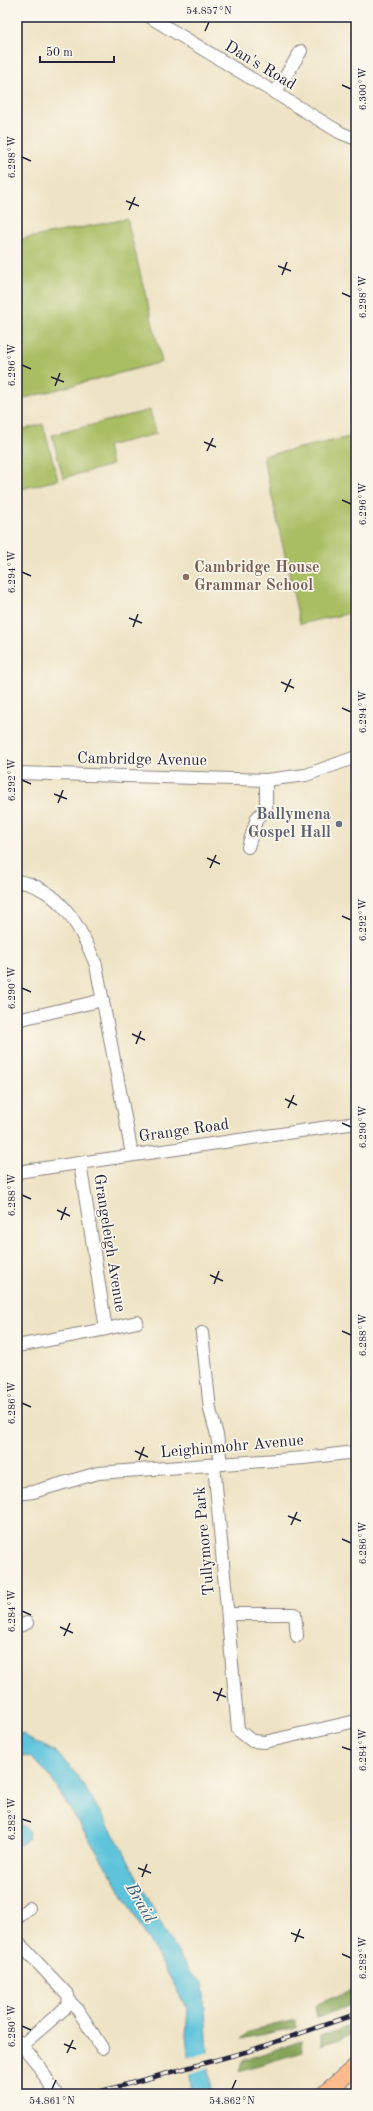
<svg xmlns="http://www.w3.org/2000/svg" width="373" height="2111" viewBox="0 0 373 2111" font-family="'Old Standard TT',serif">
  <rect width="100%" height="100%" fill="#fbf7ec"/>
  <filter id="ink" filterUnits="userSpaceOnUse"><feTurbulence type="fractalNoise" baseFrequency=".025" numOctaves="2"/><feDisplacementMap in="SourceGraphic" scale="8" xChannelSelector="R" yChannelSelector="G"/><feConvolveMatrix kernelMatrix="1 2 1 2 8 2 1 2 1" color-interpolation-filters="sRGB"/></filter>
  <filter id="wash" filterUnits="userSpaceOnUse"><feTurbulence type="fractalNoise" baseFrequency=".012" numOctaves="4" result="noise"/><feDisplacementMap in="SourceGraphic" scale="16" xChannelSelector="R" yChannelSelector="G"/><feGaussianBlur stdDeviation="0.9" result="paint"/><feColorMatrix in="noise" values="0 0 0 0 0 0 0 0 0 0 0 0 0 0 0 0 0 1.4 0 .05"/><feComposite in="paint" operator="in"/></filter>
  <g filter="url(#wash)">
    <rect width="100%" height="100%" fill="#eee3c4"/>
    <path fill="#a9bd62" stroke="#66704e" d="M 127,219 L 162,362 L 17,400 L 17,240 Z
      M 150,410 L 156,434 L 107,446 L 112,465 L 63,478 L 52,435 Z
      M 43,424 L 58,480 L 17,490 L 17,431 Z
      M 355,436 L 356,612 L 300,624 L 263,456 Z"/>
    <path fill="#86a458" stroke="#54634a" d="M 356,1988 L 356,2003 L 317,2018 L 315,2005 Z
      M 295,2020 L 297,2027 L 241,2039 L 249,2031 Z
      M 356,2024 L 356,2034 L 321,2045 L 321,2036 Z
      M 301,2041 L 302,2052 L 239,2071 L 242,2061 Z"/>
    <path fill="#5ec4db" stroke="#40738b" d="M 17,1734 L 23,1734 L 29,1739 L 56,1752 L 77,1775 L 122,1848 L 166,1933 L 190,1973 L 203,1983 L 211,2094 L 192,2094 L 186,2035 L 188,2009 L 112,1876 L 47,1772 L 30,1757 L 17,1755 Z
      M 17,1823 L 24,1826 L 29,1832 L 28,1839 L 20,1845 L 17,1844 Z"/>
    <path fill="#eee3c4" d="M 210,2052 L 211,2067 L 188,2074 L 186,2058 Z"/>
  </g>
  <g filter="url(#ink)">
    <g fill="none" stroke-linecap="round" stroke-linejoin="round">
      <g stroke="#888280" stroke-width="14">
        <path id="minor" d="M 150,17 L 341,133 L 356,139
          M 275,93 L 301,51
          M 17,773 L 266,780 L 306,775 L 356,757
          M 248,847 L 257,818 L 266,808 L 266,780
          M 17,881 C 61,888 81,928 96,965 L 132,1154
          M 17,1020 L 103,1000
          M 17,1172 L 356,1123
          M 106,1329 L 137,1322
          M 202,1333 L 210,1410 L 217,1435 L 221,1464
          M 17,1346 L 106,1329 L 80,1163
          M 214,1464 L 238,1730 L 252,1741 L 265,1742 L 356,1721
          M 17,1494 L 33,1492 L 98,1473 L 304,1458 L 356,1452
          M 228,1614 L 295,1614 L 297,1636
          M 17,1627 L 27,1623
          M 17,1918 L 29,1908
          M 17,1941 L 68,1995 L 69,2001 L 64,2009 L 22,2045
          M 69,2001 L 78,2010 L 102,2048
          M 18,2041 L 36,2062 L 56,2094"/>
      </g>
      <g stroke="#888280" stroke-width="18">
        <path id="major" d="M 324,2094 L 356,2066"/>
      </g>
      <use href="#minor" stroke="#fff" stroke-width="12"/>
      <use href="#major" stroke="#fbbb8c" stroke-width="16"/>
      <g stroke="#22223b" stroke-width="4.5">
        <path id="rail" d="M 91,2094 L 249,2051 L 356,2014"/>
      </g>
      <use href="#rail" stroke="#fbf7ec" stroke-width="3" stroke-dasharray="9" stroke-linecap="butt"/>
    </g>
  </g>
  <path fill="none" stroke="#22223b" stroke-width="1.5" d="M 205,31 L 209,22M 342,85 L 351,89M 22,157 L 31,161M 126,201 L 139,206M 129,210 L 135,197M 278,266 L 291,271M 282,275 L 287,262M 342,293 L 351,297M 22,365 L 31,369M 51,377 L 64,382M 55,386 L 60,373M 204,442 L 216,447M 207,451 L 213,438M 342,500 L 351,504M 22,572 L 31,576M 129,618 L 142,623M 133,627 L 138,614M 281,682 L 294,688M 285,692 L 291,679M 342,708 L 351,712M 22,780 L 31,784M 54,794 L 67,799M 58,803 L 63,790M 207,858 L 220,864M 210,868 L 216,855M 342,916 L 351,920M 22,988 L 31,992M 132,1034 L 145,1040M 136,1044 L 141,1031M 285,1099 L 297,1105M 288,1108 L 294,1095M 342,1123 L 351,1127M 22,1195 L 31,1199M 57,1210 L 70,1216M 61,1220 L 66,1207M 210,1275 L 223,1281M 214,1284 L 219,1271M 342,1331 L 351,1335M 22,1403 L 31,1407M 135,1451 L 148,1457M 139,1460 L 144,1447M 288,1516 L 301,1521M 291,1525 L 297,1512M 342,1539 L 351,1543M 22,1611 L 31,1615M 60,1627 L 73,1633M 64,1636 L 70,1623M 213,1692 L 226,1697M 217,1701 L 222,1688M 342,1747 L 351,1750M 22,1819 L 31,1822M 138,1868 L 151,1873M 142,1877 L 147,1864M 291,1933 L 304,1938M 295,1942 L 300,1929M 342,1954 L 351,1958M 22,2026 L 31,2030M 64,2044 L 76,2049M 67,2053 L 73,2040M 52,2089 L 56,2080M 232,2089 L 236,2080"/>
  <circle fill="#8d6e63" stroke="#fbf7ec" stroke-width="1.5" cx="186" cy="577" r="4"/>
  <circle fill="#6b7280" stroke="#fbf7ec" stroke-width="1.5" cx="339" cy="824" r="4"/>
  <g text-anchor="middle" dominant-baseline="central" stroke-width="3.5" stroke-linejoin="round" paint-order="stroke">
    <g font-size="16" fill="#22223b" stroke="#fbf7ec">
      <text transform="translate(260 66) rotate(31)">Dan's Road</text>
      <text transform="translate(142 760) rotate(1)">Cambridge Avenue</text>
      <text transform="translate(184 1131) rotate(-8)">Grange Road</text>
      <text transform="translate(109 1243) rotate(81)">Grangeleigh Avenue</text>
      <text transform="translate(232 1447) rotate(-5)">Leighinmohr Avenue</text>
      <text transform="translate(205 1541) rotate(-95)">Tullymore Park</text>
    </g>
    <g font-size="16" font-weight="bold" fill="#785e54" stroke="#fbf7ec" text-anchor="start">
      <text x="194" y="568">Cambridge House<tspan x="194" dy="18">Grammar School</tspan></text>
    </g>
    <g font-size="16" font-weight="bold" fill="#5b616d" stroke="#fbf7ec" text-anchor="end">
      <text x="331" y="815">Ballymena<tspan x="331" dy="18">Gospel Hall</tspan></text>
    </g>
    <g font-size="17" font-style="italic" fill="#375b73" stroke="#fbf7ec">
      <text transform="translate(140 1903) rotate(60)">Braid</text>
    </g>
  </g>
  <rect width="373" height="2111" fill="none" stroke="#fbf7ec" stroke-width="44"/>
  <path d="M40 56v6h74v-6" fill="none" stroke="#22223b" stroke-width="2"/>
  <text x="46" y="56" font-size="12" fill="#22223b" stroke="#fbf7ec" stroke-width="3" paint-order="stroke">50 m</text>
  <rect x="22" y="22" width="329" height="2067" fill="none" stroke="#22223b" stroke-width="1.5"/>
  <g font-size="10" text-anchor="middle" fill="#22223b">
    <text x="209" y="14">54.857°N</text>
    <text transform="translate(362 89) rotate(-90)" y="4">6.300°W</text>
    <text transform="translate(11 157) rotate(-90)" y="4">6.298°W</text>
    <text transform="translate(362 297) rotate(-90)" y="4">6.298°W</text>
    <text transform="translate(11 365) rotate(-90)" y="4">6.296°W</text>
    <text transform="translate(362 504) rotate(-90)" y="4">6.296°W</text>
    <text transform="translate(11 572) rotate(-90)" y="4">6.294°W</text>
    <text transform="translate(362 712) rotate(-90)" y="4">6.294°W</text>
    <text transform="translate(11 780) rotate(-90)" y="4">6.292°W</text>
    <text transform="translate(362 920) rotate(-90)" y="4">6.292°W</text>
    <text transform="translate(11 988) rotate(-90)" y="4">6.290°W</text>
    <text transform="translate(362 1127) rotate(-90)" y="4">6.290°W</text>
    <text transform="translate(11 1195) rotate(-90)" y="4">6.288°W</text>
    <text transform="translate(362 1335) rotate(-90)" y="4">6.288°W</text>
    <text transform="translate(11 1403) rotate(-90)" y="4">6.286°W</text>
    <text transform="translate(362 1543) rotate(-90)" y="4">6.286°W</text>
    <text transform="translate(11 1611) rotate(-90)" y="4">6.284°W</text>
    <text transform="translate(362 1750) rotate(-90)" y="4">6.284°W</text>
    <text transform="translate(11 1819) rotate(-90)" y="4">6.282°W</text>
    <text transform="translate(362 1958) rotate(-90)" y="4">6.282°W</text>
    <text transform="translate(11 2026) rotate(-90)" y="4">6.280°W</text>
    <text x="52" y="2104">54.861°N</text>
    <text x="232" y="2104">54.862°N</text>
  </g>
</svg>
